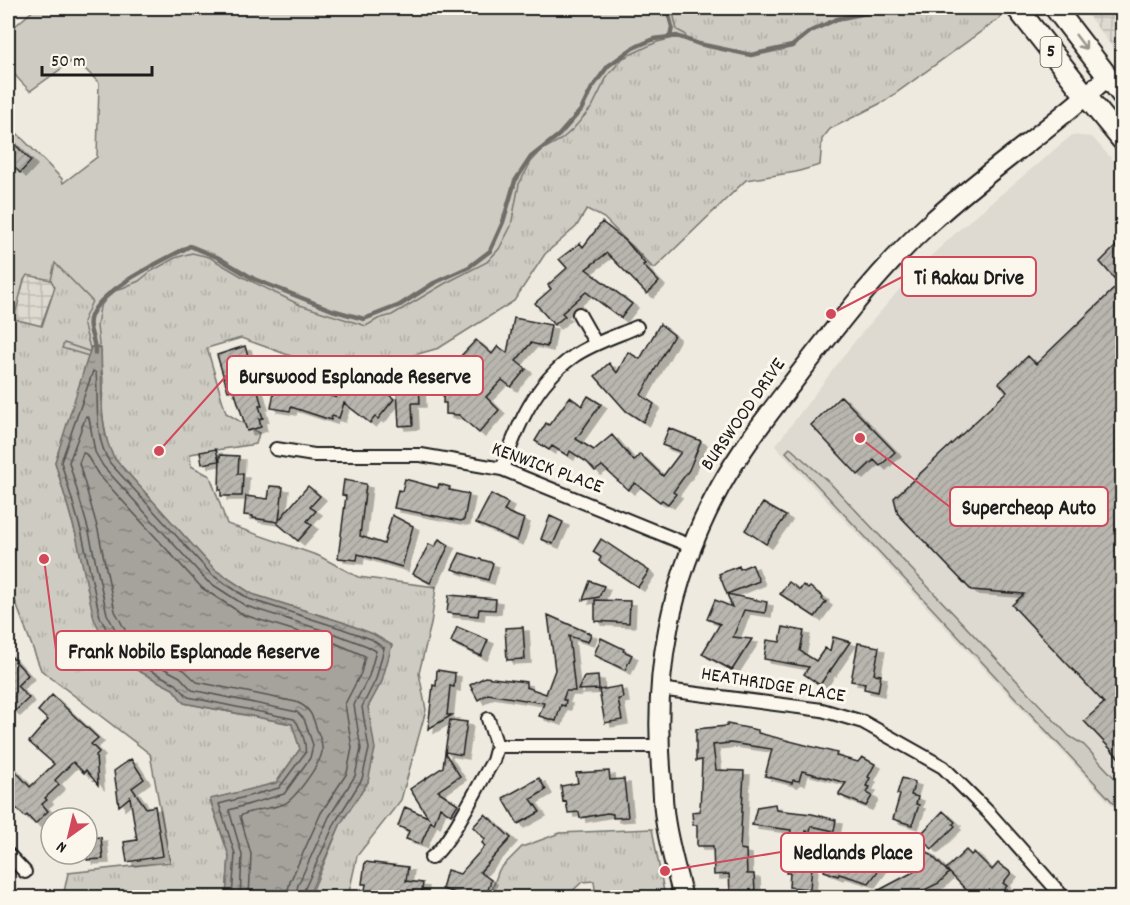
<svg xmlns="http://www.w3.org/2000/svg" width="1130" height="905" viewBox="0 0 1130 905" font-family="Dekko,sans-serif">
  <defs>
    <pattern id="industrial-grid" width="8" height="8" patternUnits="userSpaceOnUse" patternTransform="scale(1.5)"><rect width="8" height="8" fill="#dedad1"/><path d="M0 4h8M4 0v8" fill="none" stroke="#bebab3"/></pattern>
    <pattern id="park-tufts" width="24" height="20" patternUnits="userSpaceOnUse" patternTransform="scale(1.5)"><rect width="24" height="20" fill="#ceccc2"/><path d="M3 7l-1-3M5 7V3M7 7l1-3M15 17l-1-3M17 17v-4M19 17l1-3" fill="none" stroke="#b0afa6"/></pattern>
    <pattern id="water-ripples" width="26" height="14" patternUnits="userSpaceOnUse" patternTransform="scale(1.5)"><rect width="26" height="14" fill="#a6a39d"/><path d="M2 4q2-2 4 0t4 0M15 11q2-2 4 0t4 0" fill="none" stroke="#86847f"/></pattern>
    <pattern id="building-hatch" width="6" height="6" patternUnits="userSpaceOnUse" patternTransform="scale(1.5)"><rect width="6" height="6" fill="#b9b6af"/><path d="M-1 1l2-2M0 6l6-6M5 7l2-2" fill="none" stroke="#9e9c96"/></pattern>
    <filter id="shadow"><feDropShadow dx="6" dy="4" stdDeviation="0" flood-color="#0004"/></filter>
  </defs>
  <rect width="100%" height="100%" fill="#eeeadf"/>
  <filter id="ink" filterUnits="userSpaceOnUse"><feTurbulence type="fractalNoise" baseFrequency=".0167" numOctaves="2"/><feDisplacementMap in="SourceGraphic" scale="12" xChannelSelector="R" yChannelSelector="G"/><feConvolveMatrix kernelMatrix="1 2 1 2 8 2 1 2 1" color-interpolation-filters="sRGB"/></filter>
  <g filter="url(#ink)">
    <path fill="#dedad1" d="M 1072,135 L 1092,137 L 1122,170 L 1122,816 L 775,446 L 855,341 L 918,268 L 962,227 Z"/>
    <path fill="url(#industrial-grid)" d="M 1082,8 L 1122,8 L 1122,59 Z
      M 27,274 L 51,280 L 55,287 L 41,326 L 14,319 L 24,280 Z"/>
    <path fill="#ceccc2" stroke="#75746f" stroke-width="1.5" d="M 36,8 L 945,8 L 606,136 L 423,330 L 259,329 L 91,347 L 85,372 L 41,326 L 55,287 L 51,280 L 27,275 L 24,280 L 14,319 L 8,313 L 8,124 L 62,179 L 63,183 L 97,157 L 99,83 L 75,59 L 30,91 C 7,68 6,66 8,32 Z
      M 790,448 L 830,483 L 1069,736 L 1084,745 L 1122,786 L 1122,812 L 786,452 Z"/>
    <path fill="url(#park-tufts)" stroke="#75746f" stroke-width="1.5" d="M 672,8 L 994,8 L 1001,17 L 885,101 L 830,129 L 822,139 L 820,165 L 796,172 L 746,180 L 654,269 L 604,218 L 587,209 L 576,227 L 545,254 L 514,301 L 439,348 L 383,364 L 313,364 L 241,338 L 207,348 L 226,413 L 259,433 L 256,444 L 190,454 L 191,466 L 210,476 L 227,524 L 319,556 L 358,577 L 436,587 L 431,624 L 419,673 L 426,710 L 401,800 L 357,856 L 348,897 L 310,897 L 341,823 L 368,782 L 370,721 L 368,707 L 382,681 L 373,634 L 342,622 L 252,594 L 215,570 L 115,459 L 108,448 L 102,412 L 103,380 L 97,326 L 100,307 L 106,299 L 115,291 L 139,281 L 150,272 L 175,258 L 192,253 L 209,257 L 243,277 L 300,305 L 366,326 L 378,319 L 392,315 L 444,284 L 487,262 L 499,249 L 511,226 L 519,184 L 531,162 L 542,150 L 562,139 L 573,129 L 592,107 L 608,75 L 623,58 L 657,42 L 674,38 L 686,39 L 685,34 L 677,30 Z
      M 55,263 L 92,301 L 83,322 L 91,352 L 64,343 L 62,348 L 92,357 L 85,372 L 55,462 L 76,535 L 114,658 L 173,689 L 184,703 L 292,724 L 300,749 L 276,783 L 210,800 L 229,856 L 226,897 L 63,897 L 68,873 L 170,862 L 150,754 L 41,670 L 8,582 L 8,509 L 10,483 L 8,473 L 8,313 L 14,319 L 42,326 L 55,287 L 51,280 Z
      M 652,829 L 665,897 L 596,897 L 594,881 L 582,882 L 566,897 L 489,898 L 499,870 L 522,847 L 560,833 Z"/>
    <path fill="url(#water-ripples)" stroke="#6f6d69" stroke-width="1.5" d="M 91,347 L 101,348 C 103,381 97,430 115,459 L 215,570 L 252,594 L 342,622 L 373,634 L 392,645 L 382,681 L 368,707 L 375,749 L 368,782 L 341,823 L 308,897 L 226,897 L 229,856 L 210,799 L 276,783 L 300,749 L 292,724 L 184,703 L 173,689 L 114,658 L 94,619 L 76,535 L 55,462 Z"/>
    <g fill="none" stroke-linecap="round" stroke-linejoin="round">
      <path stroke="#535250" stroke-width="1.5" d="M 232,898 L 235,854 L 219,804 L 279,788 L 305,753 C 307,743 300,726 294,719 L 188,697 L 176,684 L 119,654 L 100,617 L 82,534 L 61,462 L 93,371 L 96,373 C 99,404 93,436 110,463 L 212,575 L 249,599 L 340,628 L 371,639 L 384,648 L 376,679 L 362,707 L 369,749 L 362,779 L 336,821 L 305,888 L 303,898
        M 240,898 L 242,855 L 229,810 L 284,794 L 310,758 L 313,745 L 304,719 L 297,712 L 192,690 L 180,677 L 125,648 L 107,614 L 89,532 L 69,462 L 86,416 L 89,418 L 95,452 L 103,466 L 207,581 L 246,606 L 338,635 L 367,646 L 376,651 L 369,676 L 354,705 L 361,749 L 355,776 L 329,817 L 298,885 L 295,898
        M 249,898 L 251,854 L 240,816 C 253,809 271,809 284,804 C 295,799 320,764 322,752 C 323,745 320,737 317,730 C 313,717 310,707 296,702 L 197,682 L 184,670 L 131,641 L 115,611 L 98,530 L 79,463 L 83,453 L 86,454 L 98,474 L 202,588 L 244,615 L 335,643 L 365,656 L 361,673 L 345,704 L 352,748 L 347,773 L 321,813 L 290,882 L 286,898"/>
      <path stroke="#6f6d69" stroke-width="4.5" d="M 667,8 L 672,27 L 670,37
        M 95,353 C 96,340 86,328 91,316 C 101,288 165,260 190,246 L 217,257 L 254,279 L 332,310 L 364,319 L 400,305 L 434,283 L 469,267 L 490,251 L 503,222 L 515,181 L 531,157 L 559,135 L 581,110 L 592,88 L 608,66 L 633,48 L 654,39 L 677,36 L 699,44 L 751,55 L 792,46 L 811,31 L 837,19 L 871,12 L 877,8"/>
    </g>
    <path fill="url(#building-hatch)" stroke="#1c1c1c" stroke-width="1.5" filter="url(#shadow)" d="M 8,137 L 31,161 L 20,173 L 8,161 Z
      M 602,222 L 627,242 L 645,264 L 643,265 L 659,282 L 647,294 L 607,253 L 586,269 L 632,304 L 621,318 L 586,292 L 562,313 L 565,316 L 554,325 L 535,303 L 551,289 L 548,285 L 567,268 L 559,259 L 580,243 L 583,247 Z
      M 1117,245 L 1122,251 L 1122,761 L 1084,721 L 1104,703 L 1012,605 L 1024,594 L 971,590 L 898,514 L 894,498 L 1007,392 L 999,383 L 1028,356 L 1036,364 L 1119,284 L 1100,262 Z
      M 514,318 L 551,325 L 547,347 L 531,343 L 516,361 L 526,369 L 511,387 L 502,380 L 486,397 L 499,410 L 479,433 L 459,415 L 446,414 L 446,403 L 443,403 L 445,358 L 458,359 L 476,340 L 492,354 L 498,346 L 507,353 Z
      M 660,324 L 674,335 L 641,395 L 654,404 L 643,422 L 626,411 L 595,376 L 609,363 L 617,373 L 628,352 L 640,359 Z
      M 245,346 L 262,406 L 259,406 L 263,418 L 259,419 L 261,427 L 247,431 L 234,390 L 228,391 L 217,355 Z
      M 279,366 L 293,368 L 291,379 L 295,379 L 294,384 L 337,398 L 336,397 L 337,383 L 378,386 L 394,399 L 378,419 L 375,417 L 370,423 L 344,403 L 339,418 L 332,416 L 331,420 L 291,407 L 290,411 L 271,408 Z
      M 413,368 L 414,386 L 419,386 L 420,403 L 412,403 L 413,425 L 399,426 L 396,369 Z
      M 588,396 L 601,404 L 576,439 L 594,450 L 612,435 L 634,461 L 640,454 L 663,476 L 681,452 L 662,445 L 669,428 L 701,441 L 689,470 L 673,492 L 676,494 L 668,504 L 662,500 L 660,502 L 635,483 L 628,490 L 602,466 L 595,471 L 587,462 L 570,451 L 568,456 L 552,446 L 549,450 L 535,441 L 546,423 L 549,425 L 570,397 L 582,406 Z
      M 841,396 L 895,452 L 880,466 L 874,460 L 858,475 L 811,425 Z
      M 216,449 L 219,461 L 202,464 L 200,452 Z
      M 220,455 L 239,456 L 238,474 L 243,474 L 242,496 L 221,496 L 221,490 L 219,490 Z
      M 405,479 L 438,488 L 439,484 L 450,487 L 449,490 L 469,494 L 464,520 L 461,521 L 394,508 L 398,490 L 402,491 Z
      M 344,480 L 366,484 L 360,536 L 384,544 L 392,515 L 413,526 L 402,567 L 358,554 L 357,560 L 338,558 L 346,496 L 342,495 Z
      M 270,486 L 283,487 L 279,520 L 308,486 L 320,496 L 310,507 L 316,511 L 307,521 L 312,525 L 298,541 L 277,523 L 278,522 L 253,518 L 253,516 L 244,515 L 246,496 L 268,499 Z
      M 491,494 L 508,503 L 504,511 L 524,519 L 517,541 L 476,523 Z
      M 763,503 L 786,516 L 766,544 L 745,530 Z
      M 550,516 L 563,522 L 553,544 L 541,539 Z
      M 439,539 L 449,545 L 430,583 L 413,574 L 429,544 L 435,547 Z
      M 601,539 L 649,571 L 638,587 L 599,561 L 601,557 L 593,552 Z
      M 460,553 L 493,563 L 488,580 L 452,569 Z
      M 752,564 L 759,581 L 727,594 L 719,574 L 739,566 L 740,569 Z
      M 590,581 L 604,586 L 599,597 L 583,600 Z
      M 789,582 L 800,590 L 803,585 L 808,589 L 810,587 L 823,597 L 822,599 L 826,602 L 815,617 L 780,594 Z
      M 727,594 L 767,602 L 765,613 L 744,610 L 733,637 L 752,639 L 732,670 L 702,654 L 720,624 L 707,619 L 715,600 L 732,607 Z
      M 449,595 L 496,599 L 495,610 L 479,609 L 478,616 L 447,613 Z
      M 595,600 L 630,601 L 629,623 L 595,621 Z
      M 548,615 L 591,634 L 588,642 L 569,636 L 575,691 L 566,691 L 563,700 L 566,700 L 565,706 L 561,705 L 556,721 L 539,716 L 544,703 L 488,694 L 478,700 L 470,685 L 485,677 L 526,682 L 526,687 L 546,694 L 555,670 Z
      M 457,627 L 488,640 L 481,656 L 451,642 Z
      M 523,627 L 525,659 L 507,660 L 505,628 Z
      M 783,627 L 804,631 L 800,651 L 816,661 L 825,648 L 830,651 L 833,637 L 850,642 L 830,671 L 831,672 L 829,671 L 820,685 L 804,674 L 809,667 L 764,659 L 767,640 L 780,642 Z
      M 601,638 L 624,649 L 623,651 L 632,655 L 625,670 L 594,655 Z
      M 858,643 L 879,647 L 874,674 L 881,675 L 878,692 L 864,689 L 865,683 L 851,681 Z
      M 8,653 L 28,675 L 17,686 L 29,698 L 14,712 L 8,705 Z
      M 437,670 L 455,673 L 454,687 L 450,686 L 447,715 L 452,715 L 428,729 L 433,685 L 436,686 Z
      M 598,676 L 599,689 L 578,690 L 584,677 Z
      M 621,686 L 623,698 L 618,699 L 622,720 L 605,723 L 599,690 Z
      M 52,695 L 98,738 L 91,744 L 99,752 L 96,755 L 98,785 L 86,770 L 84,773 L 73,762 L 55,780 L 59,785 L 45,798 L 47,800 L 42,804 L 48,811 L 35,824 L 27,815 L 25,817 L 12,804 L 15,801 L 8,793 L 8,763 L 30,787 L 54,764 L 29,742 L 48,720 L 38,711 Z
      M 450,720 L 467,722 L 462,755 L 445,752 Z
      M 727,724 L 758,730 L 758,733 L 837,753 L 836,756 L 858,762 L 862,757 L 875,764 L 868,777 L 870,778 L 866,786 L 870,787 L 867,793 L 872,796 L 866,806 L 839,795 L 839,793 L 846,783 L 802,771 L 799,781 L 793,780 L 792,783 L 765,776 L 772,749 L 730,743 L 713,745 L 716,770 L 744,771 L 740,849 L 746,850 L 747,874 L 754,874 L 755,891 L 730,892 L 729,874 L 714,875 L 713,846 L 697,846 L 697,825 L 693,825 L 692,812 L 700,811 L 702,760 L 696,761 L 696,729 L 727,726 Z
      M 445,753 L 460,776 L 438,791 L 458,804 L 451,815 L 440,807 L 434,824 L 431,821 L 421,844 L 406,839 L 409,831 L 398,826 L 405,807 L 428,817 L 410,789 L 443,767 Z
      M 131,759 L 144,779 L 132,788 L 146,808 L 155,806 L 163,856 L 127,862 L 124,842 L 137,840 L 130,797 L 119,806 L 114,771 Z
      M 609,771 L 610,780 L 624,779 L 628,817 L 613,818 L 613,814 L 607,813 L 580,818 L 579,812 L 568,813 L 566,801 L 563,802 L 561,786 L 578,783 L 576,773 Z
      M 539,778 L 546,790 L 531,799 L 540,812 L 518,824 L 503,798 Z
      M 902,778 L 915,782 L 911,795 L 918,797 L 916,804 L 919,805 L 912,825 L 893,819 L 900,795 L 897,794 Z
      M 775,804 L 776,810 L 812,814 L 836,820 L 834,831 L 811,826 L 810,832 L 806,831 L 802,864 L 812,865 L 810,889 L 789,887 L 790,873 L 786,873 L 791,830 L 752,825 L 757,807 Z
      M 943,811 L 955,822 L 953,824 L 955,826 L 932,849 L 919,836 Z
      M 485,814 L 511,838 L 480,872 L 491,880 L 486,897 L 470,897 L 442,889 L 447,870 L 460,874 L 485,846 L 482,843 L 485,839 L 473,827 Z
      M 835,836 L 866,846 L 870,850 L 881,841 L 893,851 L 869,883 L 839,874 L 838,876 L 824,871 Z
      M 101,837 L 103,859 L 87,860 L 87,838 Z
      M 926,850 L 949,873 L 939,883 L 910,897 L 866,897 L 923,867 L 916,860 Z
      M 966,850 L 971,855 L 974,852 L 992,870 L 998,863 L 1011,873 L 1003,883 L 1007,886 L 998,897 L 973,897 L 946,869 Z
      M 365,862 L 408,867 L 406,881 L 423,883 L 421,897 L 364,896 L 366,884 L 362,884 Z"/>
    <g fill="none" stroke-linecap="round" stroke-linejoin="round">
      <g stroke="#1c1c1c" stroke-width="16">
        <path id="street" d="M 579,314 L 596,344
          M 276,449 L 314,455 L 421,455 L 502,469 L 691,546
          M 502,469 C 518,425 534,384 574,356 C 593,343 616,336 637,327
          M 659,689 L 822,710 L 863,722 L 943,767 L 989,813 L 1064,898
          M 488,719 L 497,746
          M 8,854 L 25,872
          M 431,858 C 450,845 479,783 493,761 L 497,746 L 659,746"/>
      </g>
      <g stroke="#1c1c1c" stroke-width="22">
        <path id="secondary" d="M 683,898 C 677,873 670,849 666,825 C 663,810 663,795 662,780 C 652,675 669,580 720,487 C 742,447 772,410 800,373 C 841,320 881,268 930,223 C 986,171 1051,129 1107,77"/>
      </g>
      <g stroke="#1c1c1c" stroke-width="24">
        <path id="primary" d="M 1017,8 L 1086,96 L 1122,140
          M 1055,8 L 1122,95"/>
      </g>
      <use href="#street" stroke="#fbf7ec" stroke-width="12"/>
      <use href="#secondary" stroke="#fbf7ec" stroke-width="18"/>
      <use href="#primary" stroke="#fbf7ec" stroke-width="20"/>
    </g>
    <defs><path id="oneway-shaft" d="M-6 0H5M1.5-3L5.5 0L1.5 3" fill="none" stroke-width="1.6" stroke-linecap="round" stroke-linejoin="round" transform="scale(1.5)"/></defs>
    <use stroke="#97948e" href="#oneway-shaft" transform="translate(1081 42) rotate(53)"/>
  </g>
  <g text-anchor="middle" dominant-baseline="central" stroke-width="6" stroke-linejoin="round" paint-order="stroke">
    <rect fill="#fbf7ec" stroke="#5f5e5a" stroke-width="1.5" x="1040.5" y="37" width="21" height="30" rx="4.5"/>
    <g font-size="18" font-weight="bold" fill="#1c1c1c">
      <text x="1051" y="52">5</text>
    </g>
    <g font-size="20" fill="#1c1c1c" stroke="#fbf7ec">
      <text transform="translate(744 415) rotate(-55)">BURSWOOD DRIVE</text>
      <text transform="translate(547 469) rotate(20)">KENWICK PLACE</text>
      <text transform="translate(773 686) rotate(9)">HEATHRIDGE PLACE</text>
    </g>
  </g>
  <path fill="none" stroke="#d1495b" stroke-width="2" d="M831 314L902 277M159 451L227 375M860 438L950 507M44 559L56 650M665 871L781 852"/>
  <g fill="#d1495b" stroke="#fbf7ec" stroke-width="2">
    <circle cx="831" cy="314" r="6"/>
    <circle cx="159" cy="451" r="6"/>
    <circle cx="860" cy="438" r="6"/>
    <circle cx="44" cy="559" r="6"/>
    <circle cx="665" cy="871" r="6"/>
  </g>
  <g fill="#fbf7ec" stroke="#d1495b" stroke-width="2">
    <rect x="902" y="257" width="134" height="39" rx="6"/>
    <rect x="227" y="356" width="256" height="39" rx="6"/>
    <rect x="950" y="487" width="158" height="39" rx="6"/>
    <rect x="56" y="631" width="276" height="39" rx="6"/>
    <rect x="781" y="833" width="143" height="39" rx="6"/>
  </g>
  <g font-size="21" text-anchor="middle" font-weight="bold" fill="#1c1c1c">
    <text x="969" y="284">Ti Rakau Drive</text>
    <text x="355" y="383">Burswood Esplanade Reserve</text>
    <text x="1029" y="514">Supercheap Auto</text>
    <text x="194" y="658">Frank Nobilo Esplanade Reserve</text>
    <text x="853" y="859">Nedlands Place</text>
  </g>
  <rect width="1130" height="905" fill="none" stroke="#fbf7ec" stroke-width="30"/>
  <rect x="15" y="15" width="1100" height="875" fill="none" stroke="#1c1c1c" stroke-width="2" filter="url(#ink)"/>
  <g transform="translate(69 836) rotate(214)"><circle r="28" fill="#fbf7ec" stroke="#a29f99" stroke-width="1.5"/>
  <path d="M0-4.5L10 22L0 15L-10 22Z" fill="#d1495b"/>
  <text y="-9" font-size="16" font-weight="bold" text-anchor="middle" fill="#1c1c1c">N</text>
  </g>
  <path d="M42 66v9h110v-9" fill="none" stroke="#1c1c1c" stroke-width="3"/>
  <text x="51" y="66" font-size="18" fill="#1c1c1c" stroke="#fbf7ec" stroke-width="4.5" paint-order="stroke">50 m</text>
</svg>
